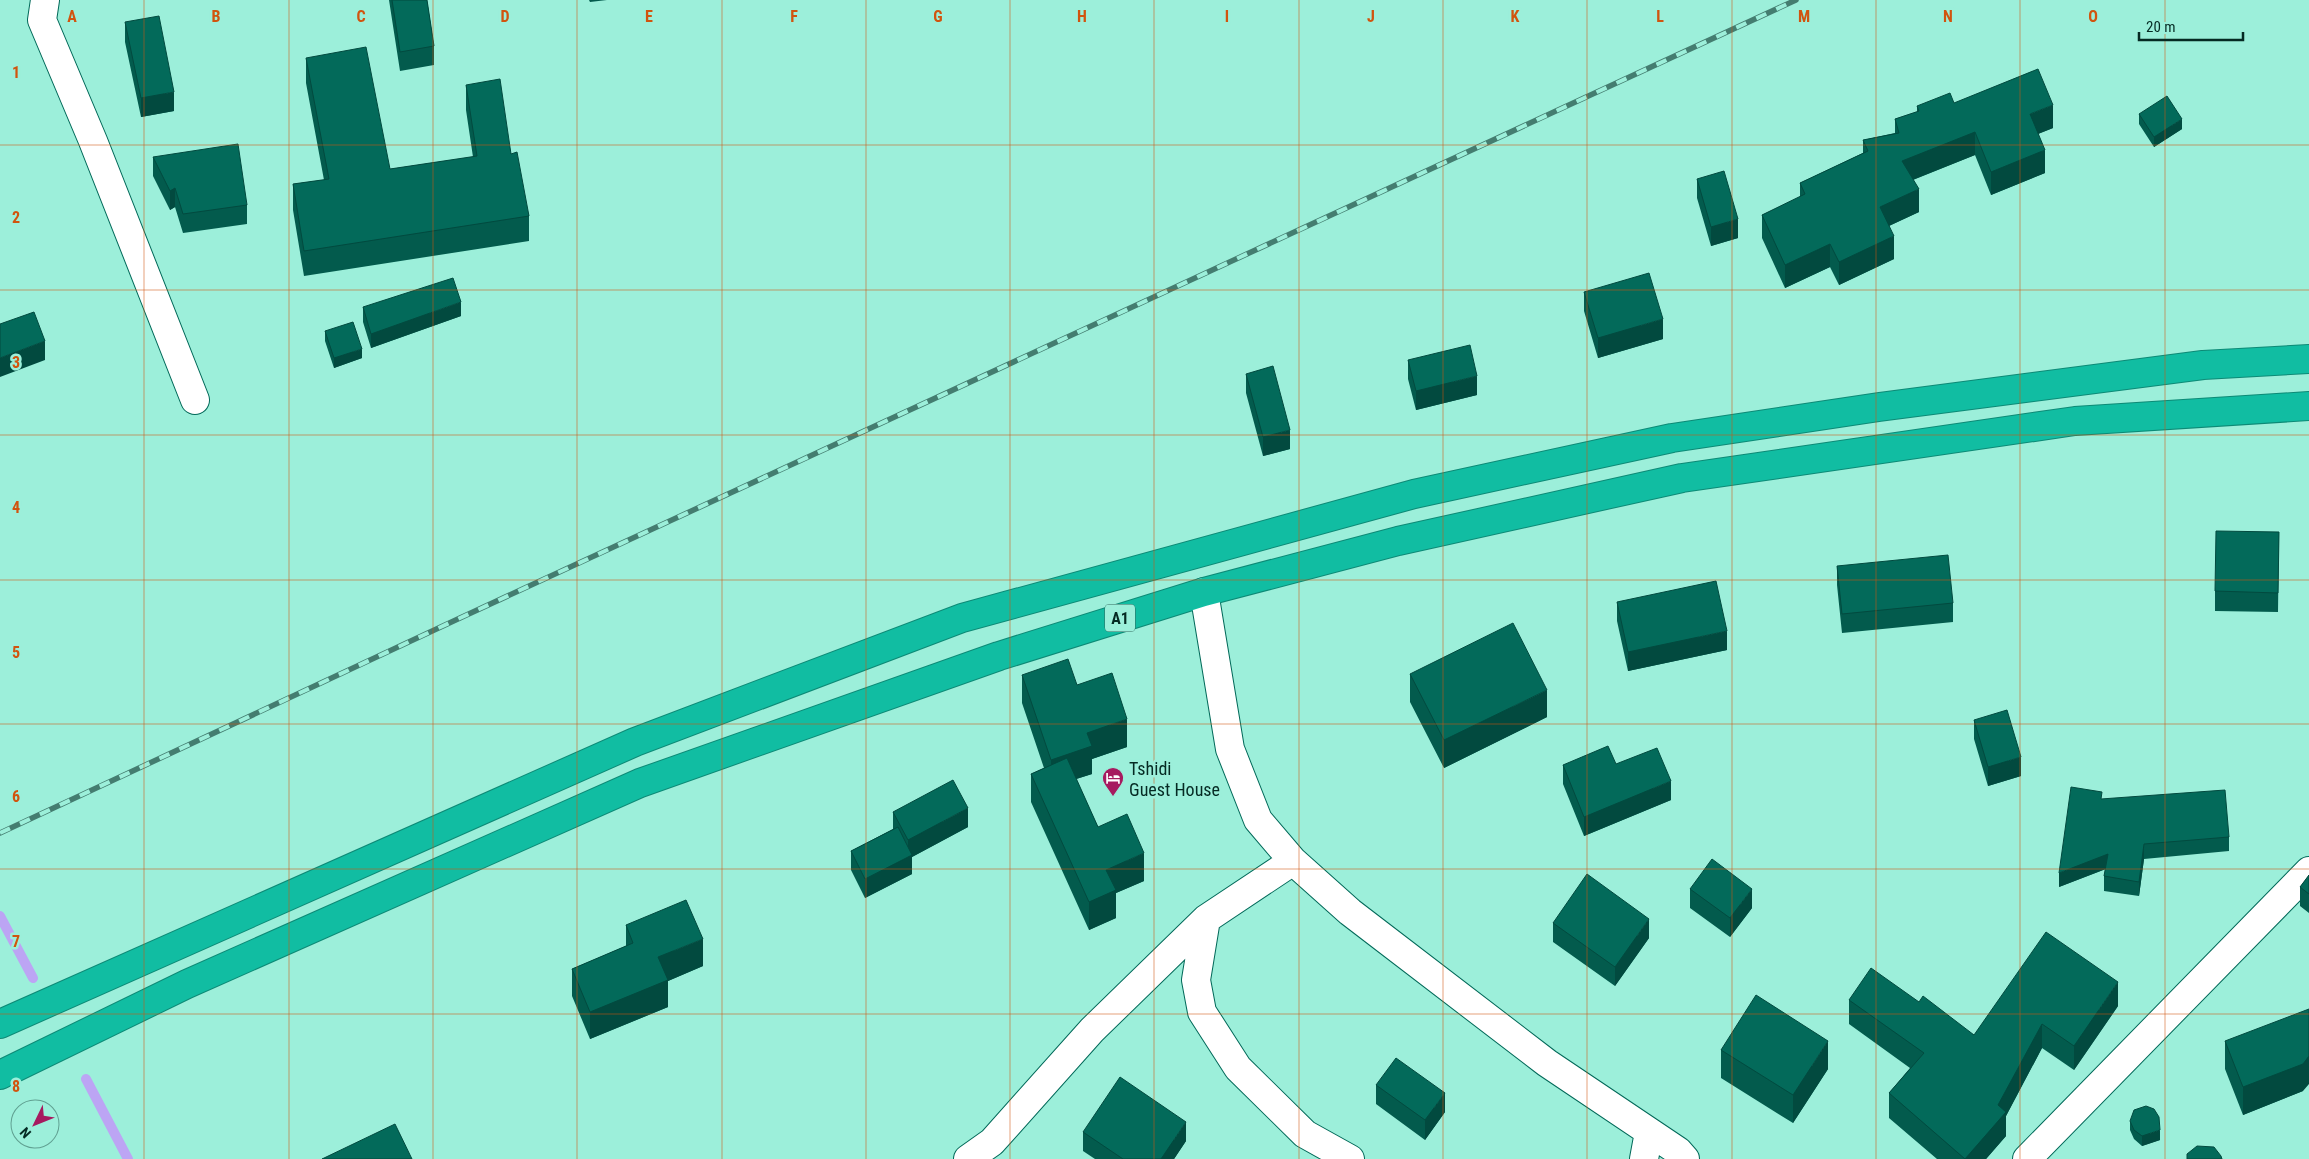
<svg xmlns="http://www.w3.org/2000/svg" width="2309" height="1159" viewBox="0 0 2309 1159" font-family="'Roboto Condensed',sans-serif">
  <rect width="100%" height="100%" fill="#9cefda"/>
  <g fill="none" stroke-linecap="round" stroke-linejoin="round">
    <path stroke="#bca5f4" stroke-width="10" d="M 0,916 L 33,978
      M 86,1079 L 128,1159"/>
    <g stroke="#026959" stroke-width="30">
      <path id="street" d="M 45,0 L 42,20 L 93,141 L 195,400
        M 1204,592 L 1230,749 L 1258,820 L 1293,861 L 1350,912 L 1547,1063 L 1678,1151 L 1685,1159
        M 1206,919 L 1196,980 L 1202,1012 L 1238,1068 L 1305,1134 L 1350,1159
        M 968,1159 L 992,1142 L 1092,1030 L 1206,919 L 1293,861
        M 1644,1159 L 1649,1132
        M 2027,1159 L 2309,871"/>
    </g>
    <g stroke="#0d8a76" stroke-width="30">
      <path id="highway" d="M 0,1024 L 635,742 L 962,618 L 1414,494 L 1672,438 L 1879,407 L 2203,365 L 2309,359
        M 0,1075 L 187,984 L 640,783 L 999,656 L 1204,592 L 1398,541 L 1682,478 L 2075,421 L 2309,406"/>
    </g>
    <use href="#street" stroke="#fff" stroke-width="28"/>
    <use href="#highway" stroke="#11bda2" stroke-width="28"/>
    <g stroke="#447d70" stroke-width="5.5">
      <path id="rail" d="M 0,833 L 460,618 L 1796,0"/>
    </g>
    <use href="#rail" stroke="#9cefda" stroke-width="4" stroke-dasharray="11" stroke-linecap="butt"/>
  </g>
  <path fill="#035b4d" d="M 389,0 L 427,0 L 434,46 L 434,65 L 400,71 Z
    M 589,0 L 607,0 L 590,2 Z
    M 125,22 L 174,111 L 141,117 L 125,42 Z
    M 306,58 L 390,169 L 473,157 L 466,110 L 466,85 L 511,154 L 529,216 L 529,241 L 304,276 L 293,210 L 293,184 L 324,180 L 306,83 Z
    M 1954,103 L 2053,128 L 2038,134 L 2045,173 L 1991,195 L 1975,155 L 1913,180 L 1919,212 L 1889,226 L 1894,259 L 1839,285 L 1830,267 L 1785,288 L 1762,238 L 1762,215 L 1800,197 L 1800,183 L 1863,153 L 1863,140 L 1895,133 L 1895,119 L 1917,112 L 1917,106 Z
    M 2139,114 L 2182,129 L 2154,147 L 2139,124 Z
    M 153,157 L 247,205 L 247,224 L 183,233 L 175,207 L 170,210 L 153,176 Z
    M 1697,179 L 1738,238 L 1711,246 L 1697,198 Z
    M 1584,292 L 1663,339 L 1598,358 L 1584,311 Z
    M 363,307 L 461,316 L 371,348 L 363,322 Z
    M 325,331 L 362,358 L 334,368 L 325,341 Z
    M 1408,360 L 1477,395 L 1416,410 L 1408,379 Z
    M 1246,374 L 1290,449 L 1263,456 L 1246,393 Z
    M 2279,532 L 2278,612 L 2215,611 L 2215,591 Z
    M 1837,566 L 1953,603 L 1953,622 L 1842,633 L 1837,585 Z
    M 1617,602 L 1727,650 L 1628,671 L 1617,621 Z
    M 1410,674 L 1547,717 L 1444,768 L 1410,702 Z
    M 1022,675 L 1077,685 L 1127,747 L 1092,759 L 1092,774 L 1076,779 L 1098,827 L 1144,881 L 1116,893 L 1116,918 L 1089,930 L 1031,802 L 1031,774 L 1044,768 L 1022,703 Z
    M 1974,720 L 2021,776 L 1988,786 L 1974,739 Z
    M 1616,764 L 1671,800 L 1584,836 L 1563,784 L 1563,765 Z
    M 2102,799 L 2229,837 L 2229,851 L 2144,859 L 2139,896 L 2104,891 L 2104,876 L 2106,869 L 2059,887 Z
    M 893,812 L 968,827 L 912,857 L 912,874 L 865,898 L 851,870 L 851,851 L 893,829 Z
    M 2309,875 L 2309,913 L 2300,906 L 2300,887 Z
    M 1690,889 L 1752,908 L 1730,937 L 1690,908 Z
    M 1553,923 L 1649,938 L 1615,986 L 1553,942 Z
    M 626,925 L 703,966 L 668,981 L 668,1007 L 590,1039 L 572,996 L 572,969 L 626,946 Z
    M 1849,1000 L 1974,1035 L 2118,1006 L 2074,1070 L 2042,1048 L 2006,1116 L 2006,1136 L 1986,1159 L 1937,1159 L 1889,1118 L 1889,1093 L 1910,1068 L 1849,1024 Z
    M 2225,1041 L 2303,1091 L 2243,1115 L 2225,1069 Z
    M 1721,1050 L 1828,1069 L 1793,1123 L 1721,1078 Z
    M 1376,1085 L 1445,1112 L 1425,1140 L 1376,1104 Z
    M 2130,1121 L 2160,1140 L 2142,1146 L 2134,1139 L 2130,1130 Z
    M 1083,1132 L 1186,1141 L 1174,1159 L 1095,1159 L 1083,1151 Z"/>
  <path fill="#024a3f" d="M 174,92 L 174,111 L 141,117 L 141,98 Z
    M 2053,105 L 2053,128 L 2030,137 L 2030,114 Z
    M 2182,119 L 2182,129 L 2154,147 L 2154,137 Z
    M 1975,132 L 1975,155 L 1902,184 L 1902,161 Z
    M 2045,150 L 2045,173 L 1991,195 L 1991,172 Z
    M 175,188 L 175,207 L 170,210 L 170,191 Z
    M 1919,189 L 1919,212 L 1880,230 L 1880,207 Z
    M 1738,219 L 1738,238 L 1711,246 L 1711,227 Z
    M 1894,236 L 1894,259 L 1839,285 L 1839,262 Z
    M 1830,244 L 1830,267 L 1785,288 L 1785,265 Z
    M 461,302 L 461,316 L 371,348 L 371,334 Z
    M 1663,319 L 1663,339 L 1598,358 L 1598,338 Z
    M 45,341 L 45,360 L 0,377 L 0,358 Z
    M 362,349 L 362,358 L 334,368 L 334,358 Z
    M 1477,376 L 1477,395 L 1416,410 L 1416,391 Z
    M 1290,430 L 1290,449 L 1263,456 L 1263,437 Z
    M 1727,631 L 1727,650 L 1628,671 L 1628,652 Z
    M 1547,690 L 1547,717 L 1444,768 L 1444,740 Z
    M 1127,719 L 1127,747 L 1092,759 L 1092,774 L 1051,787 L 1051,760 L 1087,733 Z
    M 2021,757 L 2021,776 L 1988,786 L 1988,767 Z
    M 1671,781 L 1671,800 L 1584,836 L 1584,817 Z
    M 968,808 L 968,827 L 912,857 L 912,874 L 865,898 L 865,879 L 908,857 L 908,840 Z
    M 2144,844 L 2144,859 L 2139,896 L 2139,882 Z
    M 1144,853 L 1144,881 L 1116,893 L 1116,918 L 1089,930 L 1089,902 L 1106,870 Z
    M 2108,854 L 2108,868 L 2059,887 L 2059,873 Z
    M 1752,889 L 1752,908 L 1730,937 L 1730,918 Z
    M 1649,919 L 1649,938 L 1615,986 L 1615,967 Z
    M 703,939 L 703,966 L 668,981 L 668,1007 L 590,1039 L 590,1012 L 658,957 Z
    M 2118,982 L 2118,1006 L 2074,1070 L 2074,1046 Z
    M 2042,1024 L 2042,1048 L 2006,1116 L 2006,1136 L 1986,1159 L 1965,1159 L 1998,1105 Z
    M 1828,1041 L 1828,1069 L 1793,1123 L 1793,1095 Z
    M 2309,1056 L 2309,1084 L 2303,1091 L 2243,1115 L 2243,1087 Z
    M 1445,1093 L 1445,1112 L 1425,1140 L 1425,1120 Z
    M 1186,1122 L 1186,1141 L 1174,1159 L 1161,1159 Z
    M 2160,1130 L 2160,1140 L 2142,1146 L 2142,1136 Z"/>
  <path fill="#036a5a" stroke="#024a3f" d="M 392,0 L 427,0 L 434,46 L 400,52 Z
    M 159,16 L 174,92 L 141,98 L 125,22 Z
    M 366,47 L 390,169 L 477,156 L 466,85 L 500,79 L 511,154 L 517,152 L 529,216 L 304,251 L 293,184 L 329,179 L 306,58 Z
    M 2038,69 L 2053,105 L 2030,114 L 2045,150 L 1991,172 L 1975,132 L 1902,161 L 1919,189 L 1880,207 L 1894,236 L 1839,262 L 1830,244 L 1785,265 L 1762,215 L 1805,194 L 1800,183 L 1868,151 L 1863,140 L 1899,133 L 1895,119 L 1919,111 L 1917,106 L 1950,93 L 1954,103 Z
    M 2167,96 L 2182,119 L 2154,137 L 2139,114 Z
    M 238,144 L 247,205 L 183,214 L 175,188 L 170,191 L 153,157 Z
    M 1724,171 L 1738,219 L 1711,227 L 1697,179 Z
    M 1649,273 L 1663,319 L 1598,338 L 1584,292 Z
    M 453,278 L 461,302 L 371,334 L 363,307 Z
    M 34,312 L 45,341 L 0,358 L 0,324 Z
    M 353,322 L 362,349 L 334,358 L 325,331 Z
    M 1470,345 L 1477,376 L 1416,391 L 1408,360 Z
    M 1273,366 L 1290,430 L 1263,437 L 1246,374 Z
    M 2216,531 L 2279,532 L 2278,593 L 2215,591 Z
    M 1948,555 L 1953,603 L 1842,614 L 1837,566 Z
    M 1716,581 L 1727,631 L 1628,652 L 1617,602 Z
    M 1513,623 L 1547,690 L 1444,740 L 1410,674 Z
    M 1068,659 L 1077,685 L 1112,673 L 1127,719 L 1087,733 L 1092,746 L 1051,760 L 1022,675 Z
    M 2007,710 L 2021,757 L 1988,767 L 1974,720 Z
    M 1608,746 L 1616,764 L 1657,748 L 1671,781 L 1584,817 L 1563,765 Z
    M 1067,758 L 1098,827 L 1127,814 L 1144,853 L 1106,870 L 1116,890 L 1089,902 L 1031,774 Z
    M 953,780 L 968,808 L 908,840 L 893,812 Z
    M 2071,787 L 2102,792 L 2101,799 L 2225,790 L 2229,837 L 2144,844 L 2139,882 L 2104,876 L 2108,854 L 2059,873 Z
    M 898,827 L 912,855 L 865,879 L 851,851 Z
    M 1712,859 L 1752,889 L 1730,918 L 1690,889 Z
    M 1587,874 L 1649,919 L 1615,967 L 1553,923 Z
    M 2309,875 L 2309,894 L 2300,887 Z
    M 686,900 L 703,939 L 658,957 L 668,980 L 590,1012 L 572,969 L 633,943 L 626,925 Z
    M 2046,932 L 2118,982 L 2074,1046 L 2042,1024 L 1998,1105 L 2006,1112 L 1965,1159 L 1889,1093 L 1924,1053 L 1849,1000 L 1871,968 L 1919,1002 L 1923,996 L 1974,1035 Z
    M 1756,995 L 1828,1041 L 1793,1095 L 1721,1050 Z
    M 2309,1009 L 2309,1056 L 2303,1064 L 2243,1087 L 2225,1041 Z
    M 1396,1058 L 1445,1093 L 1425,1120 L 1376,1085 Z
    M 1120,1077 L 1186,1122 L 1161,1159 L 1123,1159 L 1083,1132 Z
    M 2146,1106 L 2154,1109 L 2159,1117 L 2160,1130 L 2142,1136 L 2134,1130 L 2130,1121 L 2134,1110 Z
    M 395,1124 L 412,1159 L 322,1159 Z
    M 2197,1146 L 2214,1147 L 2221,1156 L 2222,1159 L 2187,1159 L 2187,1154 Z"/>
  <path fill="none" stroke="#d1540e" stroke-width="1" stroke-opacity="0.55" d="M 144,0 L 144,1159M 289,0 L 289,1159M 433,0 L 433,1159M 577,0 L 577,1159M 722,0 L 722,1159M 866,0 L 866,1159M 1010,0 L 1010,1159M 1154,0 L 1154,1159M 1299,0 L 1299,1159M 1443,0 L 1443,1159M 1587,0 L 1587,1159M 1732,0 L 1732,1159M 1876,0 L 1876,1159M 2020,0 L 2020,1159M 2165,0 L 2165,1159M 0,145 L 2309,145M 0,290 L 2309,290M 0,435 L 2309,435M 0,580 L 2309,580M 0,724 L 2309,724M 0,869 L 2309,869M 0,1014 L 2309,1014"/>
  <defs>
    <g id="hotel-pin" transform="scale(1.125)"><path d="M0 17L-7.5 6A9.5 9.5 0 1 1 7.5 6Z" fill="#a61a5f" stroke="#9cefda"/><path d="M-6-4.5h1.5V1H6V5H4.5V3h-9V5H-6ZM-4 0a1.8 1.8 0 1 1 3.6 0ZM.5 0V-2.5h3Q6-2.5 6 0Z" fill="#fff"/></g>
  </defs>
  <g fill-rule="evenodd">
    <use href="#hotel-pin" x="1113" y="778"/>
  </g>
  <g text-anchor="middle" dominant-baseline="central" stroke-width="5" stroke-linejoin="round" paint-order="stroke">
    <rect fill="#9cefda" stroke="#32655a" stroke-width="1" x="1105" y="604.5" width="30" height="27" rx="4"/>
    <g font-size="16" font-weight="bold" fill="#052a23">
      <text x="1120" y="618">A1</text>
    </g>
    <g font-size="18" fill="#052a23" stroke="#9cefda" text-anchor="start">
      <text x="1129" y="768">Tshidi<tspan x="1129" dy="21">Guest House</tspan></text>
    </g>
  </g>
  <g font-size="16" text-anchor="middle" font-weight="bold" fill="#d1540e" stroke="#9cefda" stroke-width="5" stroke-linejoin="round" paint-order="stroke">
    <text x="72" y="22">A</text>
    <text x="216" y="22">B</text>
    <text x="361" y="22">C</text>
    <text x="505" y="22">D</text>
    <text x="649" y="22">E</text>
    <text x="794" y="22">F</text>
    <text x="938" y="22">G</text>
    <text x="1082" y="22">H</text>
    <text x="1227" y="22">I</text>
    <text x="1371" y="22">J</text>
    <text x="1515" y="22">K</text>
    <text x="1660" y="22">L</text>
    <text x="1804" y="22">M</text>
    <text x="1948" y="22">N</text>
    <text x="2093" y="22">O</text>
    <text x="16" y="78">1</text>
    <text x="16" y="223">2</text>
    <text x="16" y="368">3</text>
    <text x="16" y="513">4</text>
    <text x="16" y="658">5</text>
    <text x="16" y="802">6</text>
    <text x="16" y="947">7</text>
    <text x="16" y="1092">8</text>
  </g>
  <g transform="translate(35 1124) rotate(227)"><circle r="24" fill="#9cefda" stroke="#60a091"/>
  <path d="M0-4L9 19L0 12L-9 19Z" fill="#a61a5f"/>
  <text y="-8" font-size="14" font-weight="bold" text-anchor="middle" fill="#052a23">N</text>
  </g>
  <path d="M2139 32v8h104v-8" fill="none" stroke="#052a23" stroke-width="2.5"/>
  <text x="2146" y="32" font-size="15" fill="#052a23" stroke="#9cefda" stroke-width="4" paint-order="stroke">20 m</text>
</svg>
